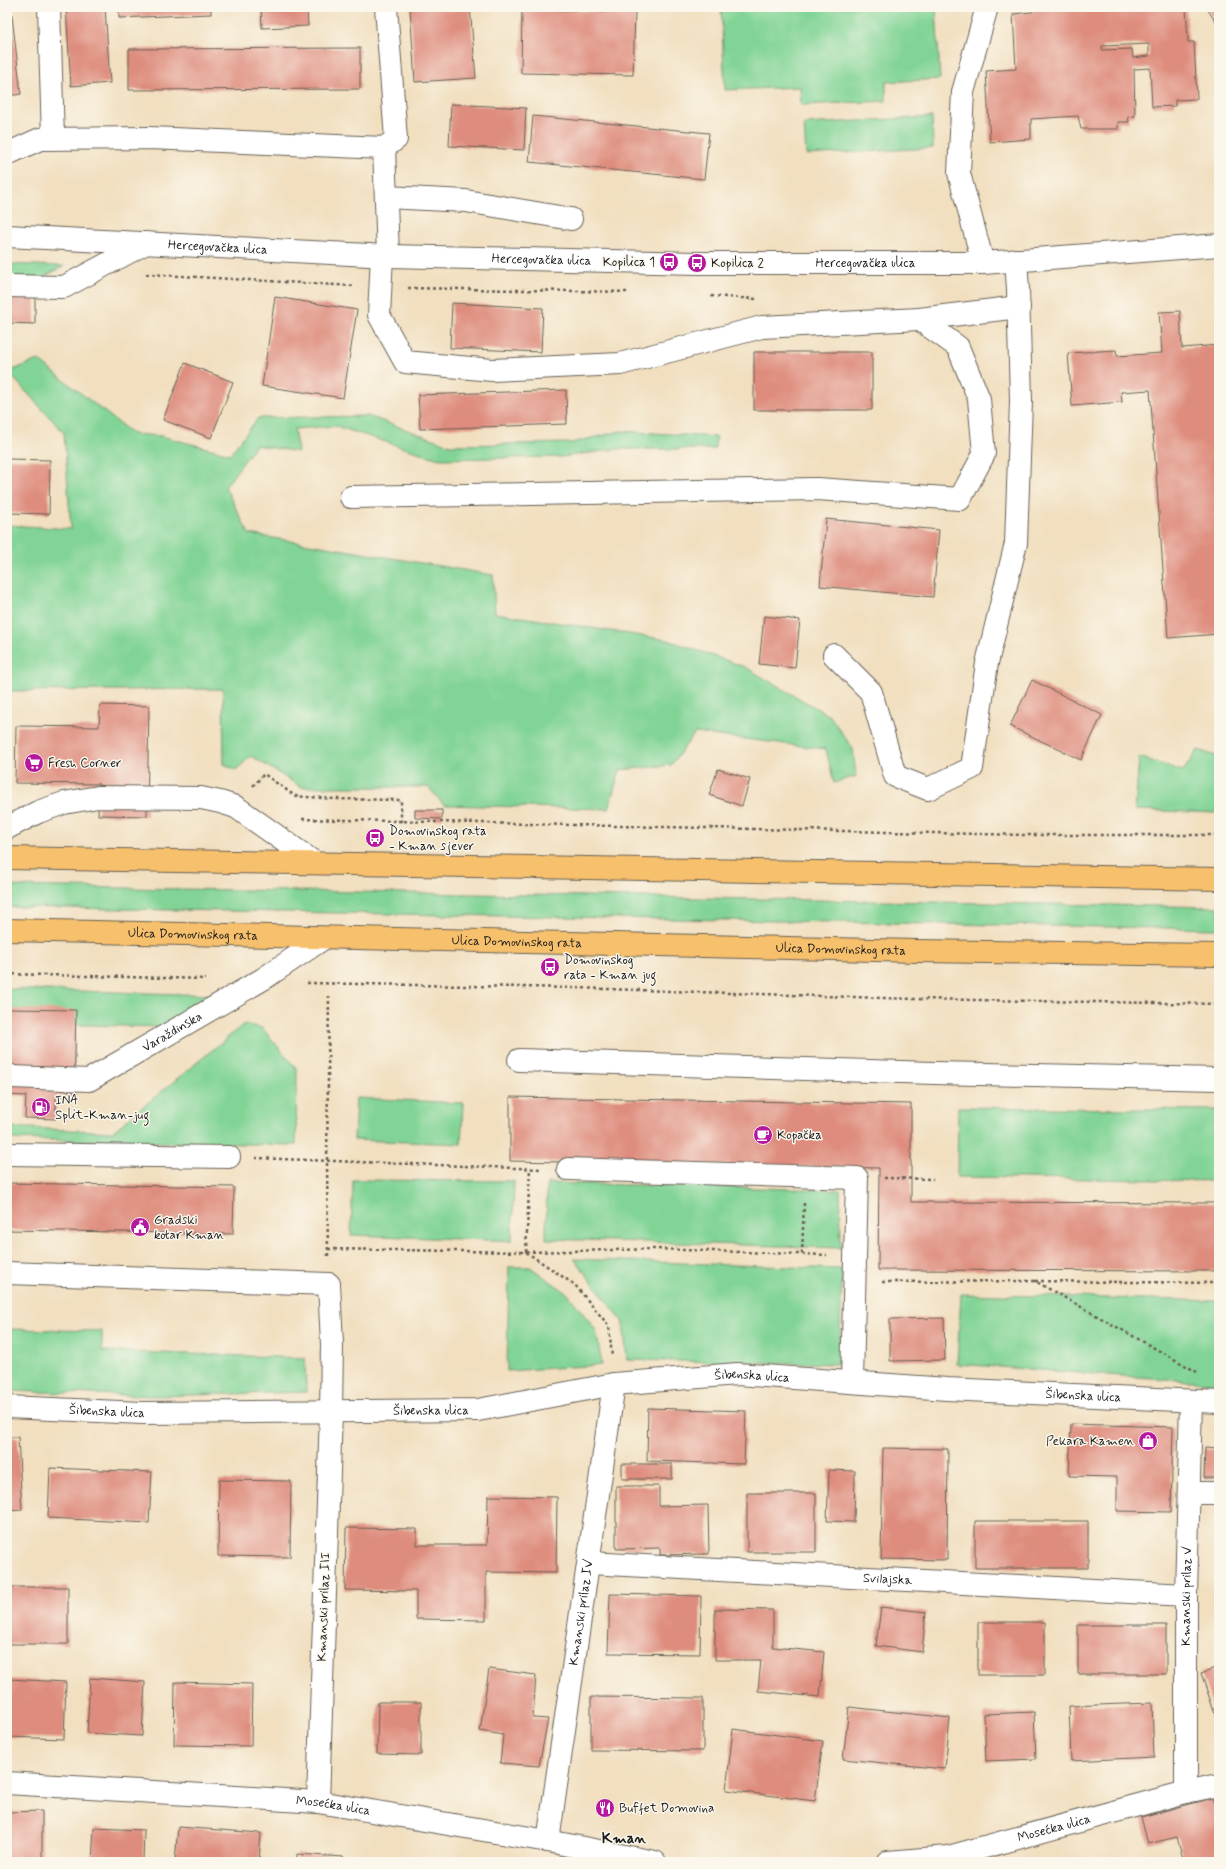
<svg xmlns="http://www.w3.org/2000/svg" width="1226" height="1869" viewBox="0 0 1226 1869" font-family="Mynerve,sans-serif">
  <rect width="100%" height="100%" fill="#fbf7ec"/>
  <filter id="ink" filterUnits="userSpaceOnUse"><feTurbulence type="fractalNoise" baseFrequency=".025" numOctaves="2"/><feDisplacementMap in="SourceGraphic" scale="8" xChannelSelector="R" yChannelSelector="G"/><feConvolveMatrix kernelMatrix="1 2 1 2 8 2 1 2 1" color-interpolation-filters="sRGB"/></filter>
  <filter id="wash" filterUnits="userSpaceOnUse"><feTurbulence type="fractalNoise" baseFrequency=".012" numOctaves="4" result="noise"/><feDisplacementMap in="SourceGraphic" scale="16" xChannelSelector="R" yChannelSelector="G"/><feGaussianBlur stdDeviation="0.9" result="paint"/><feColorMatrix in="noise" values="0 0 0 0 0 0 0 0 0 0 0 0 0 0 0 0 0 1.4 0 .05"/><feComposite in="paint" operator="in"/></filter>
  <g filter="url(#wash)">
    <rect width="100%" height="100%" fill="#f1dfbf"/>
    <path fill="#82d496" stroke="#4f7859" d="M 721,7 L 936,7 L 940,79 L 886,82 L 886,101 L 801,105 L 800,87 L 725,90 Z
      M 932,117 L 933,148 L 806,155 L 804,124 Z
      M 7,264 L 64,266 L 40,279 L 7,279 Z
      M 38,360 L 133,434 L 161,436 L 230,454 L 258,418 L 368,416 L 450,445 L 571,443 L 621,431 L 717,437 L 714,449 L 617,449 L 561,457 L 439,459 L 336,426 L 294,429 L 298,452 L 256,445 L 225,487 L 249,534 L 493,575 L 495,613 L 668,640 L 745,667 L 830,716 L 853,749 L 856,776 L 834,783 L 826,749 L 695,733 L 671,765 L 620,770 L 608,809 L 444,805 L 428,787 L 301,787 L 251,756 L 236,770 L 224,764 L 223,689 L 7,691 L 7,525 L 71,529 L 64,433 L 8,372 Z
      M 1198,750 L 1219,757 L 1219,813 L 1135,810 L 1139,757 L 1183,771 Z
      M 7,886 L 1219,907 L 1219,929 L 7,907 Z
      M 7,989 L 217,995 L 163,1027 L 7,1023 Z
      M 244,1024 L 262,1028 L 297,1069 L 296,1145 L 7,1139 L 7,1127 L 112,1132 Z
      M 356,1098 L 463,1103 L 461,1144 L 354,1140 Z
      M 958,1107 L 1219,1110 L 1219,1181 L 957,1177 Z
      M 353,1180 L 514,1181 L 512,1241 L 351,1235 Z
      M 547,1183 L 840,1190 L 841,1248 L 546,1239 Z
      M 574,1259 L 842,1269 L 839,1364 L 627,1360 L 623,1322 Z
      M 509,1267 L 530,1267 L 567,1293 L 596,1330 L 602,1365 L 507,1371 Z
      M 961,1294 L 1219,1301 L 1219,1383 L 957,1364 Z
      M 7,1329 L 102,1331 L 102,1351 L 305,1358 L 306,1392 L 153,1396 L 7,1391 Z"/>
    <g id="blocks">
      <path fill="#de8c7d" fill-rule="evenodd" d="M 7,7 L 11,7 L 21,94 L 7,96 Z
        M 66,7 L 105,7 L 110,83 L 71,86 Z
        M 119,7 L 211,7 L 211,14 L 119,18 Z
        M 261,7 L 317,7 L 317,8 L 307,9 L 308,26 L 262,28 Z
        M 410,7 L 470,7 L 476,78 L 415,82 Z
        M 1039,7 L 1186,7 L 1188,42 L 1194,42 L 1197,99 L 1175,100 L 1175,106 L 1152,107 L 1150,68 L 1134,69 L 1135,116 L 1128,117 L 1129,122 L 1118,122 L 1118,129 L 1081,129 L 1078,116 L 1031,119 L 1031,139 L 990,142 L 986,71 L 1016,69 L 1013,14 L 1032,12 L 1033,8 ZM 1149,44 L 1149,56 L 1133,58 L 1132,49 L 1102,50 L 1102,46 Z
        M 1206,7 L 1219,7 L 1219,27 Z
        M 522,9 L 635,12 L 633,75 L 521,73 Z
        M 360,48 L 360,89 L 129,90 L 129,49 Z
        M 451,104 L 526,108 L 524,150 L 449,146 Z
        M 533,116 L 709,133 L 704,179 L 529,162 Z
        M 7,296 L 35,297 L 35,324 L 7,323 Z
        M 275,297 L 357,310 L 343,398 L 262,386 Z
        M 452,303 L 543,308 L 541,352 L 450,348 Z
        M 1180,311 L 1182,348 L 1219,345 L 1219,413 L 1217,413 L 1219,445 L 1219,634 L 1168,638 L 1150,390 L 1121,392 L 1122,402 L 1072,406 L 1068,353 L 1116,350 L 1117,356 L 1162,353 L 1159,312 Z
        M 754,352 L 872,352 L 872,410 L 754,410 Z
        M 185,363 L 233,382 L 211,438 L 163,420 Z
        M 566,390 L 567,424 L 420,429 L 418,395 Z
        M 7,459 L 50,460 L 49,514 L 7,513 Z
        M 826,519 L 939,530 L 933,597 L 820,586 Z
        M 764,616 L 800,620 L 795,668 L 759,664 Z
        M 1032,680 L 1102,715 L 1081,760 L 1010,726 Z
        M 100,705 L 149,706 L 147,816 L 98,815 L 99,784 L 15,783 L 16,726 L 99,727 Z
        M 718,769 L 750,779 L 742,806 L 709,795 Z
        M 415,810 L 442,810 L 442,819 L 415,818 Z
        M 9,1009 L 76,1010 L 74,1097 L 56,1096 L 56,1119 L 25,1118 L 26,1096 L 7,1095 Z
        M 510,1097 L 911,1104 L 911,1202 L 1219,1203 L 1219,1271 L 878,1270 L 879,1168 L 510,1161 Z
        M 7,1183 L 234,1187 L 233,1234 L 7,1230 Z
        M 944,1318 L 945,1360 L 890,1361 L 890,1319 Z
        M 648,1408 L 746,1411 L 744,1464 L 647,1461 Z
        M 1071,1424 L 1173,1427 L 1171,1512 L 1117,1511 L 1117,1477 L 1069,1476 Z
        M 7,1437 L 18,1437 L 22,1510 L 7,1511 Z
        M 883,1448 L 948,1449 L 947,1560 L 881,1559 Z
        M 1205,1448 L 1219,1449 L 1219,1478 L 1204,1478 Z
        M 622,1464 L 672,1464 L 672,1479 L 622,1479 Z
        M 50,1468 L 152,1472 L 149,1523 L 48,1518 Z
        M 829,1470 L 855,1471 L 854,1522 L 827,1521 Z
        M 219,1480 L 291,1481 L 290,1557 L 218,1556 Z
        M 616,1486 L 659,1486 L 659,1506 L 708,1505 L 709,1554 L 660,1555 L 660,1548 L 616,1549 Z
        M 747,1493 L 816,1493 L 816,1552 L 747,1552 Z
        M 488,1496 L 557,1497 L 556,1573 L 486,1572 L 486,1620 L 416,1619 L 416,1591 L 345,1590 L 346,1528 L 417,1529 L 417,1545 L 487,1545 Z
        M 975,1521 L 1088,1521 L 1088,1568 L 975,1568 Z
        M 7,1587 L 68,1587 L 68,1644 L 7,1644 Z
        M 610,1594 L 701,1596 L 700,1654 L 608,1653 Z
        M 881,1607 L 926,1612 L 922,1652 L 876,1646 Z
        M 715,1609 L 773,1610 L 773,1647 L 824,1652 L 820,1697 L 758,1691 L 761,1660 L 715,1660 Z
        M 978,1622 L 1045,1622 L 1045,1675 L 978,1675 Z
        M 1078,1625 L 1166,1625 L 1166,1674 L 1078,1674 Z
        M 1219,1667 L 1219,1726 L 1201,1673 Z
        M 489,1669 L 536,1675 L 533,1718 L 548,1719 L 539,1766 L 500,1763 L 503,1735 L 480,1731 Z
        M 90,1678 L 145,1682 L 142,1736 L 87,1733 Z
        M 8,1679 L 66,1682 L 64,1739 L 7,1737 Z
        M 175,1682 L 252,1684 L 251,1746 L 174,1745 Z
        M 591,1697 L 703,1698 L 703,1751 L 591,1750 Z
        M 378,1702 L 421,1702 L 421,1755 L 377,1754 Z
        M 1152,1703 L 1154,1757 L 1071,1761 L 1069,1706 Z
        M 849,1707 L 950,1718 L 945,1769 L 843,1759 Z
        M 1034,1712 L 1036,1759 L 986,1761 L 984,1714 Z
        M 733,1729 L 823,1741 L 815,1801 L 726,1790 Z
        M 1213,1798 L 1219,1821 L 1219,1859 L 1208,1862 L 1184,1862 L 1177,1837 L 1148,1844 L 1141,1817 Z
        M 42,1811 L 42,1862 L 7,1862 L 7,1812 Z
        M 178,1827 L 261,1833 L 259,1862 L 175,1862 Z
        M 94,1828 L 144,1830 L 143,1862 L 92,1862 Z
        M 297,1854 L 344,1857 L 343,1862 L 297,1862 Z"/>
    </g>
  </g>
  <g filter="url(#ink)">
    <use href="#blocks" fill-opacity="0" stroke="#676055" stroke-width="1"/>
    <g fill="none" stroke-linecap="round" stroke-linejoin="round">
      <g stroke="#676055" stroke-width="24">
        <g id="minor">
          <path d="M 49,7 L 53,139"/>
          <path d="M 384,148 L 396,139 L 386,7"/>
          <path d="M 7,154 L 40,139 L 150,138 L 384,148 L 388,256"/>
          <path d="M 386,197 L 466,201 L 571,219"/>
          <path id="s1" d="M 7,236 L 388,256 L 697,263 L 983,263 L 1219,245"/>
          <path d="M 382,256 L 379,315 L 405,362 L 492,370 L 620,364 L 762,327 L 919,319 L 1019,307"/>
          <path d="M 983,263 L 959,173 L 963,92 L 987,7"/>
          <path d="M 7,286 L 64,287 L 146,243"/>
          <path d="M 351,497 L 817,489 L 960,499 L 984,454 L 979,399 L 958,347 L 919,319"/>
          <path d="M 834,655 L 871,692 L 895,776 L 928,789 L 972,768 L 987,663 L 1016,543 L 1021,401 L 1018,289 L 1016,260"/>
          <path d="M 7,828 L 38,812 L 64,803 L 98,797 L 201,798 L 220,802 L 236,807 L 315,863"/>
          <path d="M 519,1060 L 934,1073 L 1219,1079"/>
          <path id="s2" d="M 7,1074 L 12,1077 L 89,1080 L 263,979 L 324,938"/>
          <path d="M 7,1154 L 229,1157"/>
          <path d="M 568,1169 L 857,1178 L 852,1381"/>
          <path d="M 7,1273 L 329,1284 L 332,1344 L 331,1412 L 318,1802"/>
          <path id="s3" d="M 7,1407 L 142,1413 L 478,1410 L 614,1384 L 737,1374 L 947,1389 L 1219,1402"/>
          <path d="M 1189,1493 L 1219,1493"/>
          <path id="s4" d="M 589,1563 L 1186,1595"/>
          <path id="s5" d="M 7,1783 L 318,1802 L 548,1841 L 655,1862"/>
          <path id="s6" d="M 1186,1792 L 1186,1595 L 1191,1401"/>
          <path id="s7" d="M 548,1841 L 614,1384"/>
          <path id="s8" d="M 888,1862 L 948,1857 L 1186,1792 L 1219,1785"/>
        </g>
      </g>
      <g stroke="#676055" stroke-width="24">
        <g id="major">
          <path d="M 7,858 L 1219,879"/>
          <path id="s9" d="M 7,930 L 917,951 L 1219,955"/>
        </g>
      </g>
      <path stroke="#676055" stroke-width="2.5" stroke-dasharray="3 3" stroke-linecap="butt" d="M 146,274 L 353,286
        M 408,288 L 629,292
        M 711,296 L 756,299
        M 253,786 L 264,774 L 295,796 L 334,799 L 401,800 L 401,822
        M 302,819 L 1025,835 L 1219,835
        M 7,974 L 206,979
        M 307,983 L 576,988 L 914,999 L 1219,1004
        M 255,1158 L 542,1169
        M 884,1178 L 933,1179
        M 328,1249 L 526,1252 L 655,1249 L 827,1255
        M 526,1252 L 575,1285 L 609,1326 L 612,1357
        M 526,1252 L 530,1168
        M 802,1254 L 804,1203
        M 328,1256 L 327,1161 L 329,996
        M 1035,1281 L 1219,1283
        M 882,1282 L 1035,1281 L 1197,1372"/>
      <use href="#minor" stroke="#fff" stroke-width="22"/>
      <use href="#major" stroke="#f7c06c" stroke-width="22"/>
    </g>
  </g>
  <defs>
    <g id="bus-disc" transform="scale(1)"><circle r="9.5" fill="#b5179e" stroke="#fbf7ec"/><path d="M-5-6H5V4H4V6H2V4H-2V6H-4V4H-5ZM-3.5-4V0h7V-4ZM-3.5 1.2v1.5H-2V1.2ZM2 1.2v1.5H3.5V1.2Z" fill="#fff"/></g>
    <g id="supermarket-disc" transform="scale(1)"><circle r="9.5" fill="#b5179e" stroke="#fbf7ec"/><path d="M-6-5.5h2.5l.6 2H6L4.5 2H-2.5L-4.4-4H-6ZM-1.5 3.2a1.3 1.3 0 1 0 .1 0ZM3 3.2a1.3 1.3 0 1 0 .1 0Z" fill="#fff"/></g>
    <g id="fuel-disc" transform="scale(1)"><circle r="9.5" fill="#b5179e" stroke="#fbf7ec"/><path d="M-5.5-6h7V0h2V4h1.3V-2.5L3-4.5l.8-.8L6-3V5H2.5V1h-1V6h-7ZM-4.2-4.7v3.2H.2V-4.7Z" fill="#fff"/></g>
    <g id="cafe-disc" transform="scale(1)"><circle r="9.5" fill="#b5179e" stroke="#fbf7ec"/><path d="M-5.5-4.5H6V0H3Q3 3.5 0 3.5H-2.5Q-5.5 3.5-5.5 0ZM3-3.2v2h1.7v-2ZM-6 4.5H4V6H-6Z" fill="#fff"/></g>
    <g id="civic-disc" transform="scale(1)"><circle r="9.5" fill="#b5179e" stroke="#fbf7ec"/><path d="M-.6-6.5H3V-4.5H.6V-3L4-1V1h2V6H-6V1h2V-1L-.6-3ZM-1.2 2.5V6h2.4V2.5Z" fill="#fff"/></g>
    <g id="shop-disc" transform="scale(1)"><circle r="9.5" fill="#b5179e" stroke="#fbf7ec"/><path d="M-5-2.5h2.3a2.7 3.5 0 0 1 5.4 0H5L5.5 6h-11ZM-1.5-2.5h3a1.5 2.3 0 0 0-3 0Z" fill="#fff"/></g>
    <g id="restaurant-disc" transform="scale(1)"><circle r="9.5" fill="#b5179e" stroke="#fbf7ec"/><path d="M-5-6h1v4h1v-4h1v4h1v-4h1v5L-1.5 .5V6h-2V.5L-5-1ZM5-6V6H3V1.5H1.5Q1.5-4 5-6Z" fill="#fff"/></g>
  </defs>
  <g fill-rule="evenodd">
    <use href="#bus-disc" x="669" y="262"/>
    <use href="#bus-disc" x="697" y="263"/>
    <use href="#supermarket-disc" x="34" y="763"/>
    <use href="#bus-disc" x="375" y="838"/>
    <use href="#bus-disc" x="550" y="967"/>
    <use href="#fuel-disc" x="41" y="1107"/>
    <use href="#cafe-disc" x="763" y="1135"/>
    <use href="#civic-disc" x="140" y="1227"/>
    <use href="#shop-disc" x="1148" y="1441"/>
    <use href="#restaurant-disc" x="605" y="1808"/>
  </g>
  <g text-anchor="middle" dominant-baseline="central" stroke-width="3" stroke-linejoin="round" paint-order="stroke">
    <g font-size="13" fill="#1c1c1c" stroke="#fbf7ec">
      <text stroke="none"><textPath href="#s1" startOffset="211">Hercegovačka ulica</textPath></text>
      <text stroke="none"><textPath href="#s1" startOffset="535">Hercegovačka ulica</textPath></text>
      <text stroke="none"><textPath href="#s1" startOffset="859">Hercegovačka ulica</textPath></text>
      <text stroke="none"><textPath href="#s9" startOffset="186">Ulica Domovinskog rata</textPath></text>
      <text stroke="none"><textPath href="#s9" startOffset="510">Ulica Domovinskog rata</textPath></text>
      <text stroke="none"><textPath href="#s9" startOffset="834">Ulica Domovinskog rata</textPath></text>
      <text stroke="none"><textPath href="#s2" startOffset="179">Varaždinska</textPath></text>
      <text stroke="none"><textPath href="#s3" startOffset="748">Šibenska ulica</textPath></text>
      <text stroke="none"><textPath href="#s3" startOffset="1080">Šibenska ulica</textPath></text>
      <text stroke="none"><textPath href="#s3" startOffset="100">Šibenska ulica</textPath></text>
      <text stroke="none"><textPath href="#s3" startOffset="424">Šibenska ulica</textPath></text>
      <text stroke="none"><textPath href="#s4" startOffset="299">Svilajska</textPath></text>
      <text stroke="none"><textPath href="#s6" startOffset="196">Kmanski prilaz V</textPath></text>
      <text transform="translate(324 1607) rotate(-88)">Kmanski prilaz III</text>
      <text stroke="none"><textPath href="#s7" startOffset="231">Kmanski prilaz IV</textPath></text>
      <text stroke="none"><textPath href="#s5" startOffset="327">Mosećka ulica</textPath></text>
      <text stroke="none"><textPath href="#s8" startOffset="170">Mosećka ulica</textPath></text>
    </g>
    <g font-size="13" fill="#1c1c1c" stroke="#fbf7ec" text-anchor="start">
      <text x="655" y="262" text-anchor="end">Kopilica 1</text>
      <text x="711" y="263">Kopilica 2</text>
      <text x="48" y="763">Fresh Corner</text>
      <text x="389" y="831">Domovinskog rata<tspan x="389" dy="15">- Kman sjever</tspan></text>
      <text x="564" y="960">Domovinskog<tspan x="564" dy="15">rata - Kman jug</tspan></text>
      <text x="55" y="1100">INA<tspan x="55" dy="15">Split-Kman-jug</tspan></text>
      <text x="777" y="1135">Kopačka</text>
      <text x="154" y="1220">Gradski<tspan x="154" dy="15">kotar Kman</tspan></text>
      <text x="1134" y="1441" text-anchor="end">Pekara Kamen</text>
      <text x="619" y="1808">Buffet Domovina</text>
    </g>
    <g font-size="15" font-weight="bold" fill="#1c1c1c" stroke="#fbf7ec">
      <text x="624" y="1839">Kman</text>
    </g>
  </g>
  <rect width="1226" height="1869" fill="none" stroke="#fbf7ec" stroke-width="24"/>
</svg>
